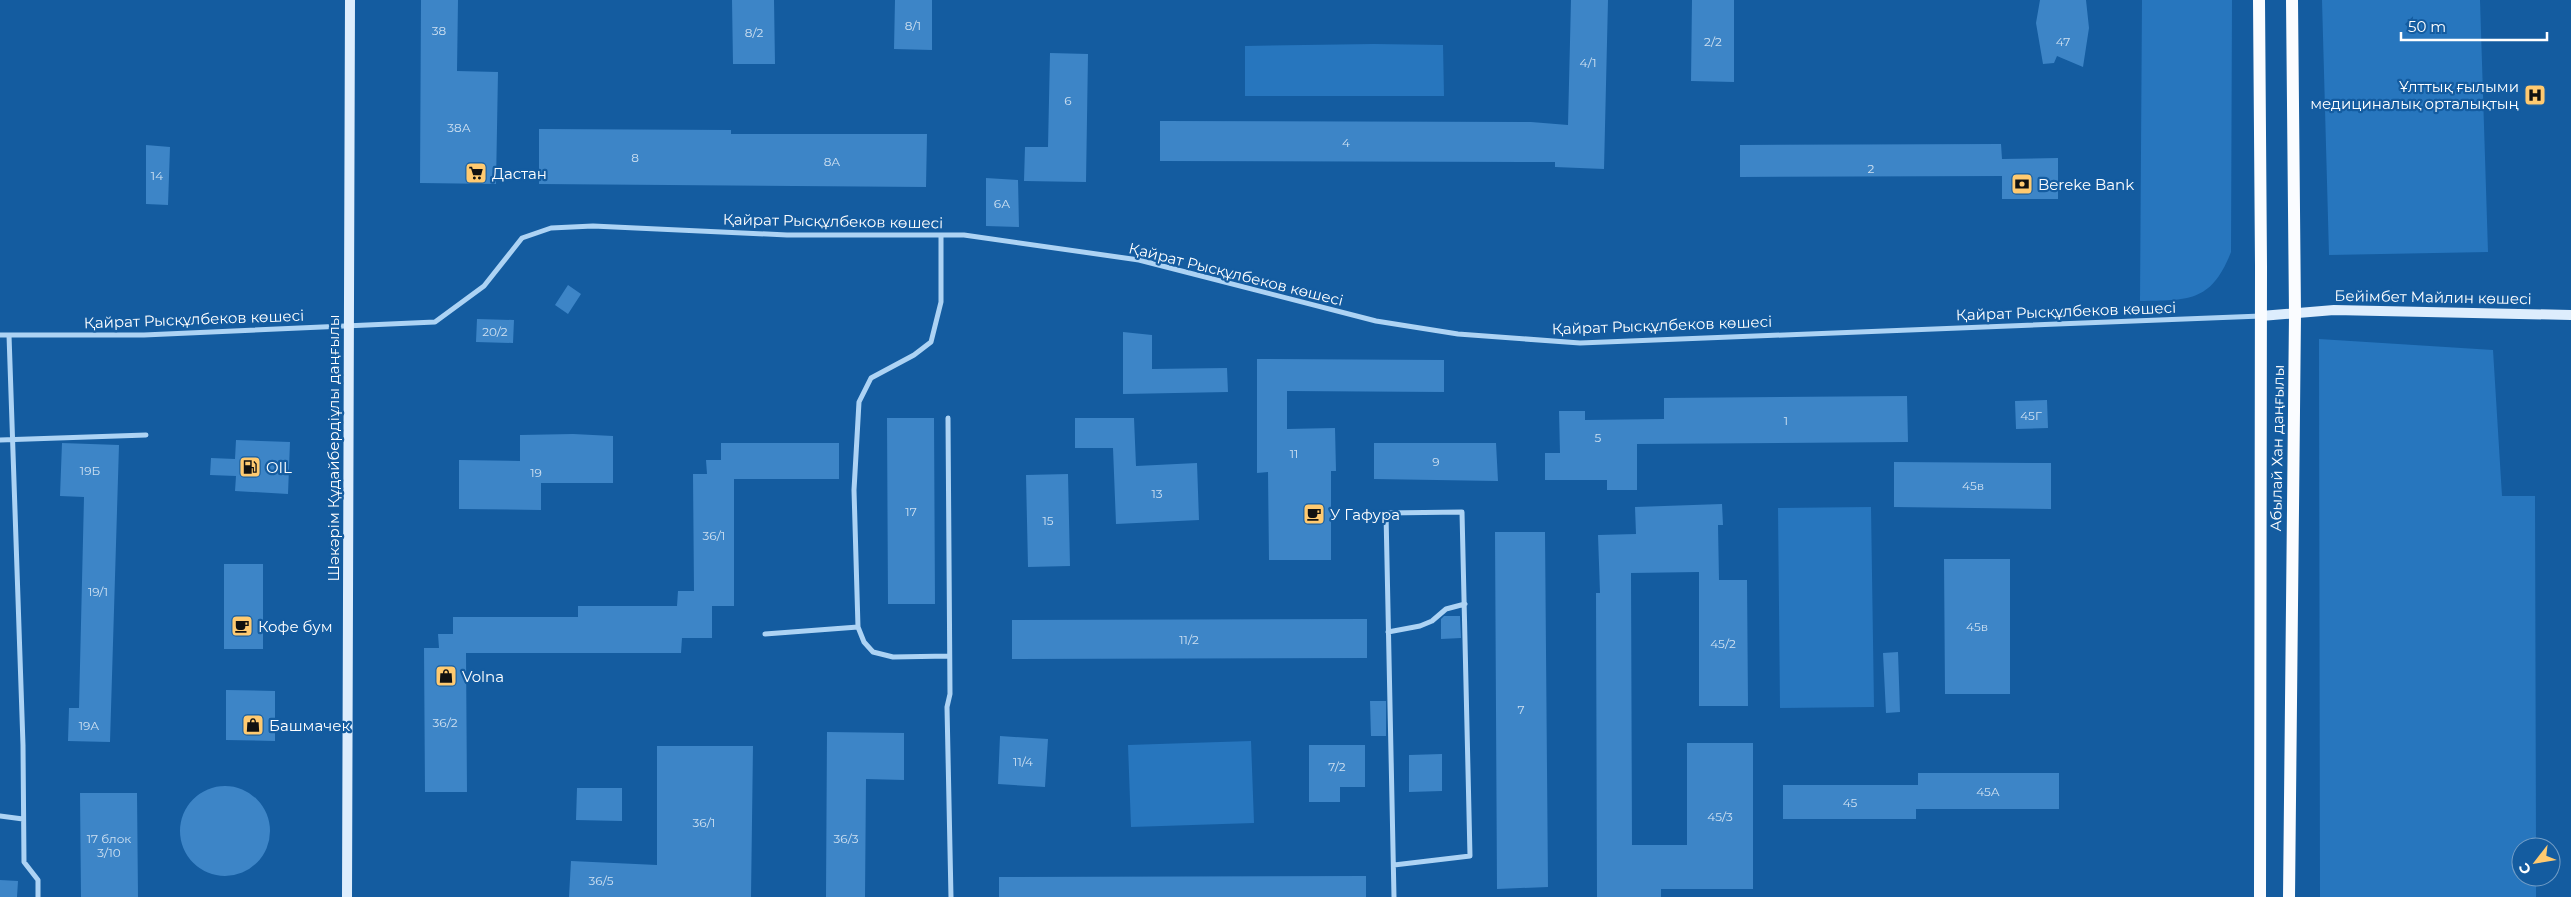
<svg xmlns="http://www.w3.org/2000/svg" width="2571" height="897" viewBox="0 0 2571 897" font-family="Montserrat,sans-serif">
  <rect width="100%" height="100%" fill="#145ca0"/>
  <path fill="#2776be" d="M 2142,0 L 2232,0 L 2231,252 C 2211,303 2188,300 2140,301 Z
    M 2322,0 L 2480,0 L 2488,252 L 2329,255 Z
    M 1374,44 L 1443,45 L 1444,96 L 1245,96 L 1245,46 Z
    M 2319,339 L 2493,350 L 2502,496 L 2535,496 L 2536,847 L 2521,847 L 2521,877 L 2536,877 L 2536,897 L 2320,897 Z
    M 1871,507 L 1874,707 L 1780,708 L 1778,508 Z
    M 1251,741 L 1254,823 L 1131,827 L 1128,745 Z"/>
  <path fill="#3d85c7" d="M 421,0 L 458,0 L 457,71 L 498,72 L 496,184 L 420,183 Z
    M 732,0 L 774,0 L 775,64 L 733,64 Z
    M 895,0 L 932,0 L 932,50 L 894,49 Z
    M 1571,0 L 1608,0 L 1604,169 L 1555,167 L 1555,162 L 1160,161 L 1160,121 L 1531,122 L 1568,125 Z
    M 1692,0 L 1734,0 L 1734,82 L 1691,81 Z
    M 2040,0 L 2086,0 L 2089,28 L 2083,67 L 2057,56 L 2054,63 L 2043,64 L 2036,23 Z
    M 1050,53 L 1088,54 L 1086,182 L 1024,181 L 1025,147 L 1048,147 Z
    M 539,129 L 731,130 L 731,134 L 927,134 L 926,187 L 539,184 Z
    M 2001,144 L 2002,159 L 2058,158 L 2058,199 L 2002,199 L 2002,176 L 1740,177 L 1740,145 Z
    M 146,145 L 170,147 L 168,205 L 146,204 Z
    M 986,178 L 1018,180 L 1019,227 L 986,226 Z
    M 568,285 L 581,294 L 568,314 L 555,305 Z
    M 477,319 L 514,320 L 513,343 L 476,342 Z
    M 1123,332 L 1152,335 L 1152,369 L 1227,368 L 1228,392 L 1123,394 Z
    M 1257,359 L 1444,360 L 1444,392 L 1287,391 L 1287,429 L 1335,428 L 1336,471 L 1331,471 L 1331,560 L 1269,560 L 1268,472 L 1257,473 Z
    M 1907,396 L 1908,442 L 1637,444 L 1637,490 L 1607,490 L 1607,480 L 1545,480 L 1545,453 L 1560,453 L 1559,411 L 1585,411 L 1585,420 L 1664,419 L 1664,398 Z
    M 2047,400 L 2048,428 L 2016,429 L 2015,401 Z
    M 887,418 L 934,418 L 935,604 L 888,604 Z
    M 1075,418 L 1134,418 L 1136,466 L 1197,463 L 1199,520 L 1116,524 L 1113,448 L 1075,448 Z
    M 573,434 L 613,436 L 613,483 L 541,483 L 541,510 L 459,509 L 459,460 L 520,461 L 520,435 Z
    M 236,440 L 290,442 L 288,494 L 235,491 L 236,476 L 210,475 L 211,458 L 235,459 Z
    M 62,443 L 119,445 L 110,742 L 68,741 L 69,708 L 79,708 L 84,497 L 60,496 Z
    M 721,443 L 839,443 L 839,479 L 734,479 L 734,606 L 712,606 L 712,638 L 682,638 L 681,653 L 466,653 L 467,792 L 425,792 L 424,648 L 439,648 L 438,634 L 453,634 L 453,617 L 578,617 L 578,606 L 677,606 L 678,591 L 694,591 L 693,474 L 707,474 L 706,460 L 721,460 Z
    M 1374,443 L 1496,443 L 1498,481 L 1374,479 Z
    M 1894,462 L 2051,463 L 2051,509 L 1894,507 Z
    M 1068,474 L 1070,566 L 1028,567 L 1026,475 Z
    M 1722,504 L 1723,525 L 1718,525 L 1719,580 L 1747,580 L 1748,706 L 1699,706 L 1699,572 L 1631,573 L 1632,845 L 1687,845 L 1687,743 L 1753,743 L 1753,889 L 1661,889 L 1661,897 L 1597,897 L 1596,593 L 1600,593 L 1598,535 L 1636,534 L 1635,507 Z
    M 1495,532 L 1545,532 L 1548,887 L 1497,889 Z
    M 1944,559 L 2010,559 L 2010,694 L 1945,694 Z
    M 224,564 L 263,564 L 263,649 L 224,649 Z
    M 1444,616 L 1460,616 L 1461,638 L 1441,639 L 1441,619 Z
    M 1367,619 L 1367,658 L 1012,659 L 1012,620 Z
    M 1898,652 L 1900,712 L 1886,713 L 1883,653 Z
    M 226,690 L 275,691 L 275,741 L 226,740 Z
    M 1370,701 L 1386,701 L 1386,736 L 1371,736 Z
    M 827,732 L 904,733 L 904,780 L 866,779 L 865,897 L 826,897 Z
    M 1000,736 L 1048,739 L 1045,787 L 998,784 Z
    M 1309,745 L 1365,745 L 1365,787 L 1340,787 L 1340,802 L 1309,802 Z
    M 657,746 L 753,746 L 751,897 L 569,897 L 571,861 L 657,865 Z
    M 1442,754 L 1442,791 L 1409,792 L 1409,755 Z
    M 1918,773 L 2059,773 L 2059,809 L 1916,809 L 1916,819 L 1783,819 L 1783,785 L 1918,785 Z
    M180 831a45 45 0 1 1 90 0a45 45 0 1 1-90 0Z
    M 577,788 L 622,788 L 622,821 L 576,820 Z
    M 80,793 L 137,793 L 138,897 L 81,897 Z
    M 1366,876 L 1366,897 L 999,897 L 999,877 Z
    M 0,880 L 18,881 L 17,897 L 0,897 Z"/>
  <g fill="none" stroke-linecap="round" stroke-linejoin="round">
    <path stroke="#add3f4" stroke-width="5" d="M 941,235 L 941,302 L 931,342 L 914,355 L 871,378 L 859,402 L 854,490 L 858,627 L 864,642 L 873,652 L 893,657 L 949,656
      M 0,335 L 144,335 L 435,322 L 484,286 L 522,238 L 551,228 L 593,226 L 787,235 L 964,235 L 1139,260 L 1376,321 L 1458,334 L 1580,343 L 2261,316
      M 9,335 L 23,745 L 24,862 L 38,880 L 38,897
      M 948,418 L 950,694 L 947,707 L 951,897
      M 0,440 L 146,435
      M 1388,632 L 1420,626 L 1432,621 L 1446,609 L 1465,604
      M 765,634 L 858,627
      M 0,816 L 23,819
      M 1394,865 L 1470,856 L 1462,512 L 1386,513 L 1394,897"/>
    <path stroke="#ddedfd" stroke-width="10" d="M 2261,316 L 2334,310 L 2571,315
      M 347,897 L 350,0"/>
    <path stroke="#fafcff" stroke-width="12" d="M 2259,0 L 2261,266 L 2260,897
      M 2289,897 L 2295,314 L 2292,0"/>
  </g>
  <defs>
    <g id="hospital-square" transform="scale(1.125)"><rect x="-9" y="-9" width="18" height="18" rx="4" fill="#ffca70" stroke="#145ca0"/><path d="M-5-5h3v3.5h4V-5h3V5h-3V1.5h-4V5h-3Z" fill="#111"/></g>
    <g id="supermarket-square" transform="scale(1.125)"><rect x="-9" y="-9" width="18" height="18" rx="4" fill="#ffca70" stroke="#145ca0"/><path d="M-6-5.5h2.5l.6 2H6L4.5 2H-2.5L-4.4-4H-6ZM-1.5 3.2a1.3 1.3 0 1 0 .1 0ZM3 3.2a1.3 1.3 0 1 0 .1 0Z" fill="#111"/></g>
    <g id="bank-square" transform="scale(1.125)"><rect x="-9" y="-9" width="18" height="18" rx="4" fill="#ffca70" stroke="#145ca0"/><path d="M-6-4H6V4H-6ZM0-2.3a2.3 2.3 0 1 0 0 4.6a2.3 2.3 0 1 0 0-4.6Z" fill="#111"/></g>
    <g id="fuel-square" transform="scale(1.125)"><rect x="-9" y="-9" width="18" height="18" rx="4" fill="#ffca70" stroke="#145ca0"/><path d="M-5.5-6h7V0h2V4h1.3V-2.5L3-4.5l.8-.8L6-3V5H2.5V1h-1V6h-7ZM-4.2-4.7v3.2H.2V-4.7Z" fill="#111"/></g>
    <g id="cafe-square" transform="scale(1.125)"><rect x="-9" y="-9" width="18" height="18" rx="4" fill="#ffca70" stroke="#145ca0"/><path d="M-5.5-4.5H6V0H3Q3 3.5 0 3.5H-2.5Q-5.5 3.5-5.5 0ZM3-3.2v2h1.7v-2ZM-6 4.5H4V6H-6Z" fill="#111"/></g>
    <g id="shop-square" transform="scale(1.125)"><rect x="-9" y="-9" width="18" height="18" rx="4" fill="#ffca70" stroke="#145ca0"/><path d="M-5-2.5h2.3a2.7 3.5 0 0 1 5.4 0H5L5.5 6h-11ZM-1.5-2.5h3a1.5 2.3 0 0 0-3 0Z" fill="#111"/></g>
  </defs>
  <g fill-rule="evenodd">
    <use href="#hospital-square" x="2535" y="95"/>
    <use href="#supermarket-square" x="476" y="173"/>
    <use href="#bank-square" x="2022" y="184"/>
    <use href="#fuel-square" x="250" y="467"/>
    <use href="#cafe-square" x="1314" y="514"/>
    <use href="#cafe-square" x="242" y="626"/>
    <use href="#shop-square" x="446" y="676"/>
    <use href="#shop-square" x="253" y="725"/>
  </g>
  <g text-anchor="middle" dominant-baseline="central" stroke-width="4.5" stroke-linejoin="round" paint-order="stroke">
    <g font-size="12" fill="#cee0f1">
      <text x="913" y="25">8/1</text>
      <text x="439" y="30">38</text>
      <text x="754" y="32">8/2</text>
      <text x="1713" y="41">2/2</text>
      <text x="2063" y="41">47</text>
      <text x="1588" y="62">4/1</text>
      <text x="1068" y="100">6</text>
      <text x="459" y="127">38А</text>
      <text x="1346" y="142">4</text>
      <text x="635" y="157">8</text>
      <text x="832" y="161">8А</text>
      <text x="1871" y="168">2</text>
      <text x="157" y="175">14</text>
      <text x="1002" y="203">6А</text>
      <text x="495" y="331">20/2</text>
      <text x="2031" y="415">45Г</text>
      <text x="1786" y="420">1</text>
      <text x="1598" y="437">5</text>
      <text x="1294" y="453">11</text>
      <text x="1436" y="461">9</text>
      <text x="90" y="470">19Б</text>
      <text x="536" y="472">19</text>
      <text x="1973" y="485">45в</text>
      <text x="1157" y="493">13</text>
      <text x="911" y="511">17</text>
      <text x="1048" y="520">15</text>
      <text x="714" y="535">36/1</text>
      <text x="98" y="591">19/1</text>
      <text x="1977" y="626">45в</text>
      <text x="1189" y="639">11/2</text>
      <text x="1723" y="643">45/2</text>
      <text x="1521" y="709">7</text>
      <text x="445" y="722">36/2</text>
      <text x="89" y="725">19А</text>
      <text x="1023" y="761">11/4</text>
      <text x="1337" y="766">7/2</text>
      <text x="1988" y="791">45А</text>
      <text x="1850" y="802">45</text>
      <text x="1720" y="816">45/3</text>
      <text x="704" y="822">36/1</text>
      <text x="109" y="838">17 блок<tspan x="109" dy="14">3/10</tspan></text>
      <text x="846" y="838">36/3</text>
      <text x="601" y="880">36/5</text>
    </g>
    <g font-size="15" fill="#fff" stroke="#145ca0" text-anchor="start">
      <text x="2519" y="86" text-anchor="end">Ұлттық ғылыми<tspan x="2519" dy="17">медициналық орталықтың</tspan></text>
      <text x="492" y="173">Дастан</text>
      <text x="2038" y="184">Bereke Bank</text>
      <text x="266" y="467">OIL</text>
      <text x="1330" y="514">У Гафура</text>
      <text x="258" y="626">Кофе бум</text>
      <text x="462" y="676">Volna</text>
      <text x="269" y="725">Башмачек</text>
    </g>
    <g font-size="15" fill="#fff" stroke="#145ca0">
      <text transform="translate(833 221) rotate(1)">Қайрат Рысқұлбеков көшесі</text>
      <text transform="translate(1236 274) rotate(14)">Қайрат Рысқұлбеков көшесі</text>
      <text transform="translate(2433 297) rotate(1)">Бейімбет Майлин көшесі</text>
      <text transform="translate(2066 311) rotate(-2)">Қайрат Рысқұлбеков көшесі</text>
      <text transform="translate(194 319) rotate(-2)">Қайрат Рысқұлбеков көшесі</text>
      <text transform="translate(1662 325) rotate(-2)">Қайрат Рысқұлбеков көшесі</text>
      <text transform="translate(333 448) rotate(-90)">Шәкәрім Құдайбердіұлы даңғылы</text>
      <text transform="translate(2277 448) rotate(-89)">Абылай Хан даңғылы</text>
    </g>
  </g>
  <g transform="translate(2536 862) rotate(239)"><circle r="24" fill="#145ca0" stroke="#729dc6"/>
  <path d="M0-4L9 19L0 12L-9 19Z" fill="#ffca70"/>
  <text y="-8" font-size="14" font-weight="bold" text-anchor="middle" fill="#ffffff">С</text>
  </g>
  <path d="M2401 32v8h146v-8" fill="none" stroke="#ffffff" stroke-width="2.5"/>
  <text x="2408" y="32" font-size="15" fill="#ffffff" stroke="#145ca0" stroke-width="4" paint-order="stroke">50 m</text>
</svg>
